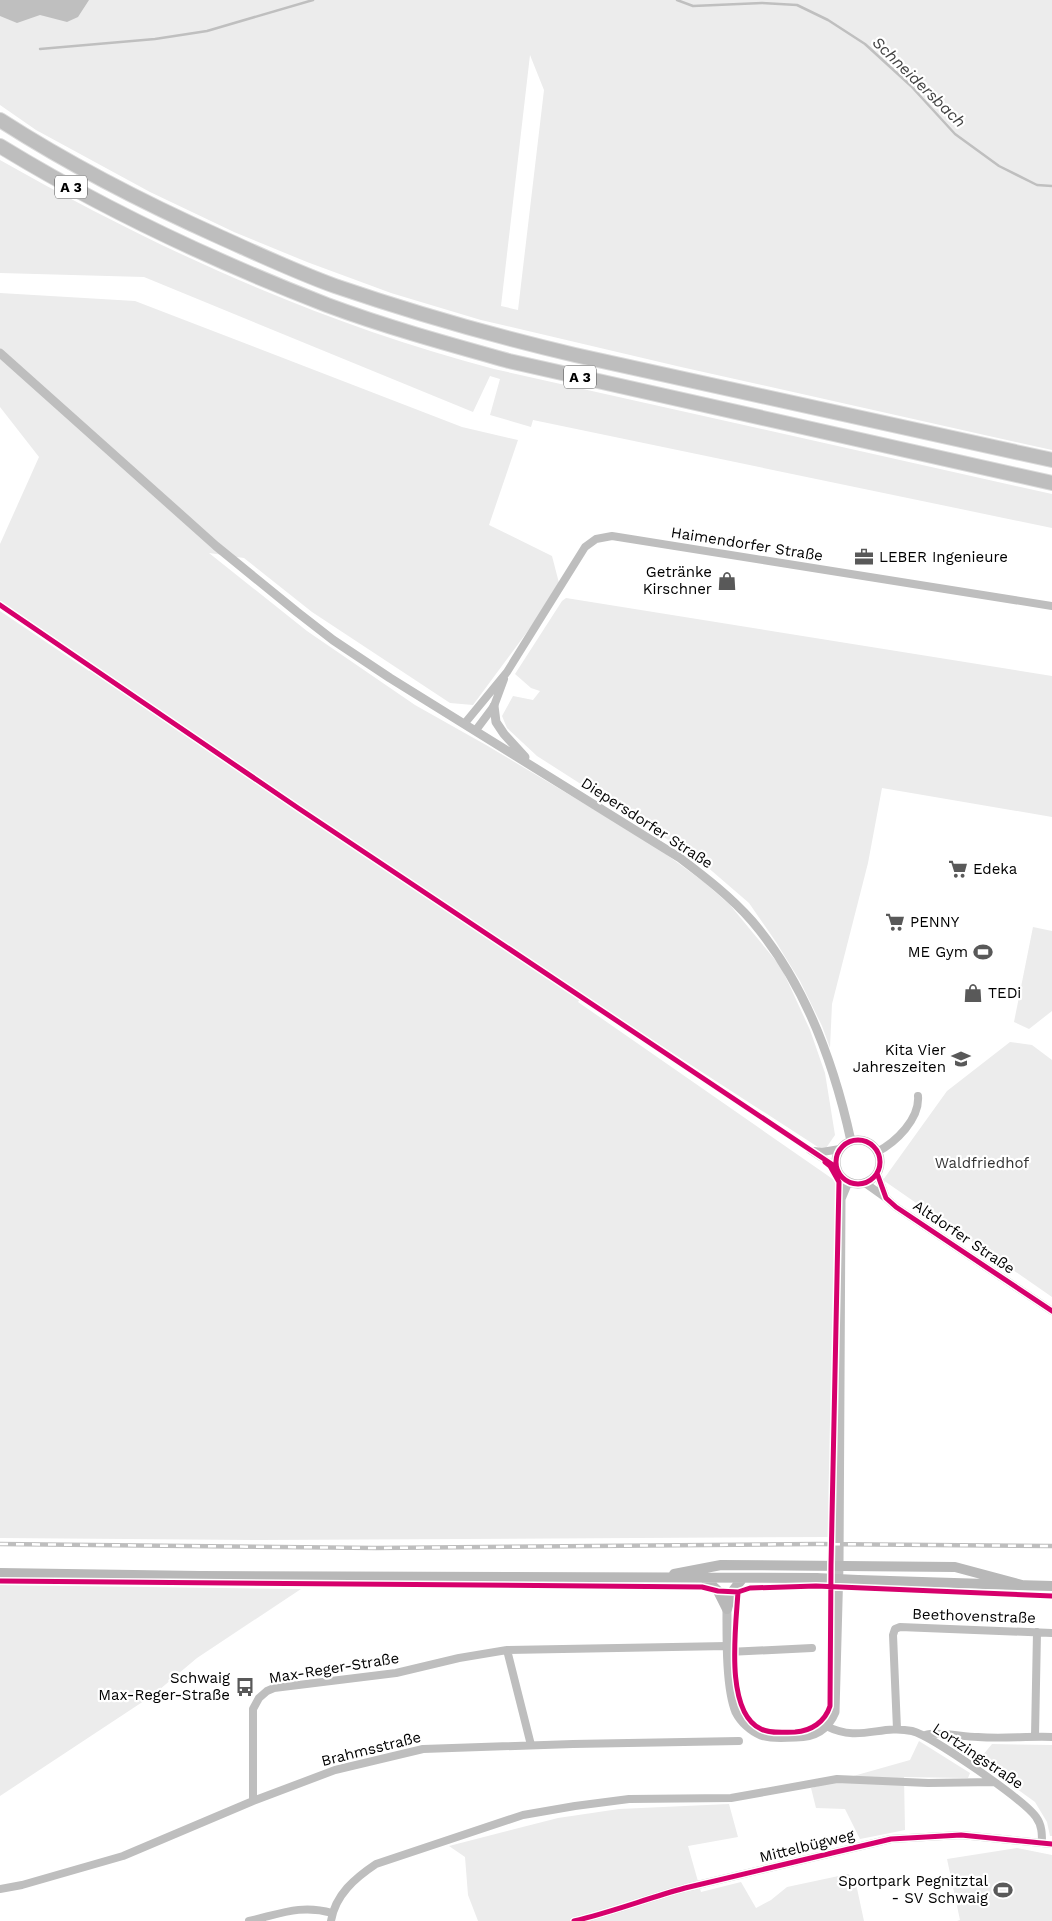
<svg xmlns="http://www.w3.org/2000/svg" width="1052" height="1921" viewBox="0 0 1052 1921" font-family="'Work Sans',sans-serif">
  <rect width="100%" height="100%" fill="#fff"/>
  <path fill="#ececec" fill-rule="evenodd" d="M 0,0 L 1052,0 L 1052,450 L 681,367 L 481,320 L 391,293 L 307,262 L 234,232 L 150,192 L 36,130 L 0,105 ZM 530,55 L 544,90 L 518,310 L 501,306 Z
    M 0,160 C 157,249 319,323 494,369 L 1052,494 L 1052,528 L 533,420 L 531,427 L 490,415 L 500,379 L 490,376 L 473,412 L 144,277 L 0,273 Z
    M 0,293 L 135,301 L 462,427 L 518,440 L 489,525 L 552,556 L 559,583 L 544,609 L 473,705 L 450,703 L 312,612 L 244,558 L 209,553 L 307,631 L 415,705 L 486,745 L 652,844 L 704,882 L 730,905 L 781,967 L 793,993 L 810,1030 L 825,1073 L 835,1135 L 824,1151 L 583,995 L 578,1002 L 837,1182 L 828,1537 L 258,1540 L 0,1538 L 0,611 L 89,671 L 94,665 L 0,602 L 0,544 L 39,457 L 0,407 Z
    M 566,598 L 1052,676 L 1052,817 L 882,788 L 868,863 L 832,1004 L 830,1048 L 822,1026 L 800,981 L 776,942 L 749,903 L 698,859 L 537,756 L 507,728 L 502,716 L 513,696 L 533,700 L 540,691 L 531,688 L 515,674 L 562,601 Z
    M 1033,927 L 1052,931 L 1052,1011 L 1029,1029 L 1014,1022 Z
    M 1010,1042 L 1032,1045 L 1052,1060 L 1052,1297 L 883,1180 L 947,1091 Z
    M 0,1585 L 301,1589 L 197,1658 L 153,1695 L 0,1796 Z
    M 919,1741 L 970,1773 L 968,1778 L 904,1777 L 905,1830 L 860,1839 L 845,1809 L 816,1808 L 811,1788 L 910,1760 Z
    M 992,1744 L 1052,1745 L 1052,1836 L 1050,1836 L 1047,1822 L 1035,1802 L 978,1761 Z
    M 729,1804 L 738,1837 L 688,1846 L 701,1892 L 741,1882 L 756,1908 L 771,1900 L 787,1887 L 848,1874 L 855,1879 L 864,1921 L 478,1921 L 468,1895 L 465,1857 L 449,1846 L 558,1818 L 619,1809 Z
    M 1017,1848 L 1052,1855 L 1052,1921 L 957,1921 L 960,1920 L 947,1859 Z"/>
  <path fill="#bfbfbf" d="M 0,0 L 89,0 L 78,17 L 67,22 L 40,15 L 17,23 L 0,16 Z"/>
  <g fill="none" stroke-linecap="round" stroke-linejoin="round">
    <path stroke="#bfbfbf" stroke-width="2.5" d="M 677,0 L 693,6 L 762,3 L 797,5 L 828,20 L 865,44 L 911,86 L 955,134 L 999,166 L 1037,185 L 1052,186
      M 40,49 L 155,39 L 207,31 L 313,0"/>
    <g stroke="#dbdbdb" stroke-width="16">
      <path id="motorway" d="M 0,120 C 70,165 144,203 220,237 C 258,254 296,272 335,286 C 414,313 494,336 575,355 L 1052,460
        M 0,146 C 103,209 214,261 327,305 C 386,327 448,344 509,361 L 1052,483"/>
    </g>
    <path stroke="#bebebe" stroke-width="8" d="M 465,723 L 507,672 L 585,547 L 596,539 L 612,536 L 1052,606
      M 476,730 L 494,706 L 504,679
      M 810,1150 L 836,1167
      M 814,1151 L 822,1152 L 840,1149
      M 877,1152 C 896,1142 920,1119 918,1096
      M 877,1173 L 886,1198
      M 865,1183 L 886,1198 L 896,1207 L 1052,1311
      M 507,1650 L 531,1745
      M 728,1652 L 812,1648
      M 826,1726 C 860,1743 880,1724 912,1731 C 932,1736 1024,1800 1036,1817 C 1042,1825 1042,1834 1042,1843
      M 897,1729 L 893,1635 L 895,1629 L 900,1627 L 1052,1633
      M 925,1735 C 940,1731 962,1737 978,1737 C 1003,1739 1028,1736 1052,1737
      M 1035,1736 L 1037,1632
      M 253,1801 L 335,1770 L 423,1749 L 573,1744 L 739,1741
      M 0,1889 L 22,1885 L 123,1856 L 253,1801 L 253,1709 L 259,1698 L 267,1691 L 274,1688 L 396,1673 L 459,1658 L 507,1650 L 727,1646
      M 249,1921 C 280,1914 301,1904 332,1913
      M 331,1921 C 335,1895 355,1878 376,1864 L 523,1815 L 575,1806 L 629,1799 L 731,1798 L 837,1779 L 928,1783 L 994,1782
      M 574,1921 C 612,1912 648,1898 685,1888 L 891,1839 L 961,1835 L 1052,1844"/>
    <path stroke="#bebebe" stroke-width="9" d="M 0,353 L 216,546 L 297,612 L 333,640 L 390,678 L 680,858 C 705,877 731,897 752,921 C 805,983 834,1063 851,1141
      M 494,706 L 496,722 L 504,734 L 525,757
      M836 1162a22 22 0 1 1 44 0a22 22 0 1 1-44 0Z
      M 727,1609 C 727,1635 726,1688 736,1712 C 741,1722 751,1731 761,1735 C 772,1739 785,1737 796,1737 C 814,1737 828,1729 835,1712 L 839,1565 L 841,1199 L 848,1182"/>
    <path stroke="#b8b8b8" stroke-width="10" d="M 0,1573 L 200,1576 L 816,1578
      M 674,1574 L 721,1565 L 955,1567 L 1022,1585
      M 705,1579 L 718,1591 L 727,1609
      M 858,1580 L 1052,1586
      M 727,1609 L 732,1592 L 742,1579"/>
    <use href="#motorway" stroke="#bebebe" stroke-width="14"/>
    <g stroke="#bebebe" stroke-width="4.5">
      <path id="rail" d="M 0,1544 L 376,1548 L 817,1544 L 1052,1546"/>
    </g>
    <use href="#rail" stroke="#fff" stroke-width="2.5" stroke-dasharray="8" stroke-linecap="butt"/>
    <path stroke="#b8b8b8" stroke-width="10" d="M 816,1578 L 858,1580"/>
    <g stroke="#fff" stroke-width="8">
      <path id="cycleway" d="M 0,605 L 298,808 L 836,1167
        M836 1162a22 22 0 1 1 44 0a22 22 0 1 1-44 0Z
        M 877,1173 L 886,1198 L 896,1207 L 1052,1311
        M 0,1581 L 702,1587 L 718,1591 L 738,1592 L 750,1588 L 816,1586 L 1052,1596
        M 738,1592 C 736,1626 724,1712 761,1729 C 771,1734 784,1732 795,1732 C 811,1731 825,1722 830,1706 L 831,1565 L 839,1182 L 830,1166 L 825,1162
        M 574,1921 C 612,1912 648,1898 685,1888 L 891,1839 L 961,1835 L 1052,1844"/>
    </g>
    <use href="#cycleway" stroke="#d6006c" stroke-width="5"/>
  </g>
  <defs>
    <g id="office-bare" transform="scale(1.5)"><path d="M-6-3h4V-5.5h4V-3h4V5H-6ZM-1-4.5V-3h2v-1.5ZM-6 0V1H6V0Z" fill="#595959" stroke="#fff" stroke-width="2.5" paint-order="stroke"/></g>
    <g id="shop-bare" transform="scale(1.5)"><path d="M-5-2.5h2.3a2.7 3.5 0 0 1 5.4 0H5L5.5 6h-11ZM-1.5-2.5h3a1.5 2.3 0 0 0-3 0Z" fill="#595959" stroke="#fff" stroke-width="2.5" paint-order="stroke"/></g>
    <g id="supermarket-bare" transform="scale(1.5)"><path d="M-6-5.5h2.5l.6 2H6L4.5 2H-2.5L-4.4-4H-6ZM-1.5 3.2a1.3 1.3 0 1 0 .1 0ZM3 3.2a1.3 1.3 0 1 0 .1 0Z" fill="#595959" stroke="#fff" stroke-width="2.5" paint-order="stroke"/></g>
    <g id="stadium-bare" transform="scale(1.5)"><path d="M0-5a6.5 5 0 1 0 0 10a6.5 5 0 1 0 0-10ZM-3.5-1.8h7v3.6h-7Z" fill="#595959" stroke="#fff" stroke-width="2.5" paint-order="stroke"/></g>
    <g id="school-bare" transform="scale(1.5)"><path d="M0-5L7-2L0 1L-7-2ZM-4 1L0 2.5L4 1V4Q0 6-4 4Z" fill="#595959" stroke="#fff" stroke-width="2.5" paint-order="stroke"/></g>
    <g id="bus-bare" transform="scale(1.5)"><path d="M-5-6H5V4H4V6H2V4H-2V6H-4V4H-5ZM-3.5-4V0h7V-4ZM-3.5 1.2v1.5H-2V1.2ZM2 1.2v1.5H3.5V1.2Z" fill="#595959" stroke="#fff" stroke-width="2.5" paint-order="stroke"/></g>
  </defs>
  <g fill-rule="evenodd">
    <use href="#office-bare" x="864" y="557"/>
    <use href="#shop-bare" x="727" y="581"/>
    <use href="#supermarket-bare" x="958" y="869"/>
    <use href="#supermarket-bare" x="895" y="922"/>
    <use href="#stadium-bare" x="983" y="952"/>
    <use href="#shop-bare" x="973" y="993"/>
    <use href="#school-bare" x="961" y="1059"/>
    <use href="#bus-bare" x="245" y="1687"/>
    <use href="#stadium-bare" x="1003" y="1890"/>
  </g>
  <g text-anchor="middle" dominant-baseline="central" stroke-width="4.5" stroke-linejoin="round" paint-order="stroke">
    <g fill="#fff" stroke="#4c4c4c" stroke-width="1">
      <rect x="55" y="175.5" width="32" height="23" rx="4"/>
      <rect x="564" y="365.5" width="32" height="23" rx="4"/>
    </g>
    <g font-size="14" font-weight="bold" fill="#000">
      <text x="71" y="187">A 3</text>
      <text x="580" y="377">A 3</text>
    </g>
    <g font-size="15" fill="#000" stroke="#fff">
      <text transform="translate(747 544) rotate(9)">Haimendorfer Straße</text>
      <text transform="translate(647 823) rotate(33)">Diepersdorfer Straße</text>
      <text transform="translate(964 1237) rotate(34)">Altdorfer Straße</text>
      <text transform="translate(974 1616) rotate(2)">Beethovenstraße</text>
      <text transform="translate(334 1668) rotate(-9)">Max-Reger-Straße</text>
      <text transform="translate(371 1749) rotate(-14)">Brahmsstraße</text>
      <text transform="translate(978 1756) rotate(34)">Lortzingstraße</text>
      <text transform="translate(807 1846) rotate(-14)">Mittelbügweg</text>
    </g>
    <g font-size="15" fill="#000" stroke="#fff" text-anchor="end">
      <text x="879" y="557" text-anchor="start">LEBER Ingenieure</text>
      <text x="712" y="572">Getränke<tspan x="712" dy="17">Kirschner</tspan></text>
      <text x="973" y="869" text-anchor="start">Edeka</text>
      <text x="910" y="922" text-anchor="start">PENNY</text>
      <text x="968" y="952">ME Gym</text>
      <text x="988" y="993" text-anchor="start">TEDi</text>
      <text x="946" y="1050">Kita Vier<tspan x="946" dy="17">Jahreszeiten</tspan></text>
      <text x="230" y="1678">Schwaig<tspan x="230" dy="17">Max-Reger-Straße</tspan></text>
      <text x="988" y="1881">Sportpark Pegnitztal<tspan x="988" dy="17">- SV Schwaig</tspan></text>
    </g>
    <g font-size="15" fill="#333" stroke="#fff">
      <text x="982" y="1163">Waldfriedhof</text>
    </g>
    <g font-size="16" font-style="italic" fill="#444" stroke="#fff">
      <text transform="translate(919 82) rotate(44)">Schneidersbach</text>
    </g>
  </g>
</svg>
